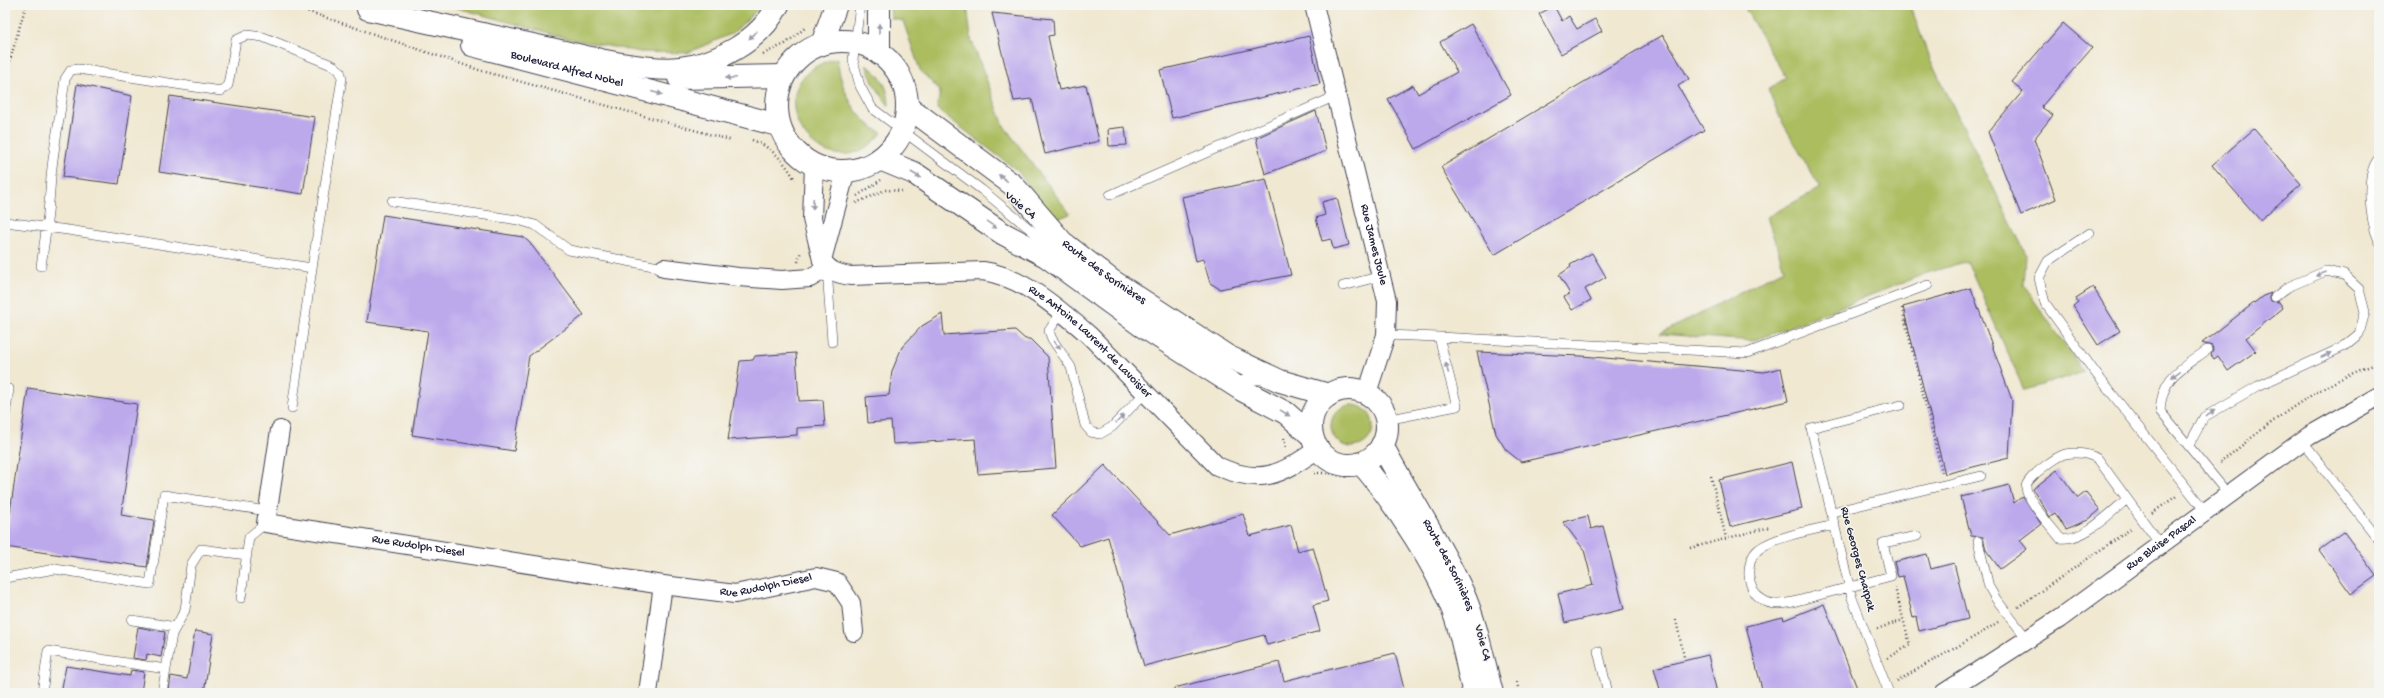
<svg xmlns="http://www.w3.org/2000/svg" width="2384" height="698" viewBox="0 0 2384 698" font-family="'Gochi Hand',sans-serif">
  <rect width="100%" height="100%" fill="#f6f6f2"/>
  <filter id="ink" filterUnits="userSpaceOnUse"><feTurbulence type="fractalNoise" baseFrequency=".025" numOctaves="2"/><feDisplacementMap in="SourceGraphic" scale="8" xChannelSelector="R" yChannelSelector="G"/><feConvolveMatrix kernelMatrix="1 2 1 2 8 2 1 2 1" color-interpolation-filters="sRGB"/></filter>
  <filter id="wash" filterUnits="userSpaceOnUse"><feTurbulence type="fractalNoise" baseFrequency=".012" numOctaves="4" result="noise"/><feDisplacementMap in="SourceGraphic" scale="16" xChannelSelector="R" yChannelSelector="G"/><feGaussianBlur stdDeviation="0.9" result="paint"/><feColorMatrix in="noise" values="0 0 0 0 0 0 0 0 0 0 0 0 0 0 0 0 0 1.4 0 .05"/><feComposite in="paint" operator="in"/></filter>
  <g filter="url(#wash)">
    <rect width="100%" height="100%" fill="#f0e8d1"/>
    <path fill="#acbd60" stroke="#67704e" d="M 447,5 L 762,5 L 733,33 L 687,53 L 640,52 L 570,39 Z
      M 890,5 L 967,5 L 971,39 L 1004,126 L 1070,214 L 1052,221 L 1018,171 L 937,109 L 940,91 L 920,70 L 903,21 L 891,18 Z
      M 1743,5 L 1910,5 L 1928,55 L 2026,254 L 2024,286 L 2084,372 L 2024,390 L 1967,261 L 1927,273 L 1754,341 L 1660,334 L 1784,269 L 1767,217 L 1820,188 L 1780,118 L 1768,89 L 1786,78 Z
      M 837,58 C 840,87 854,119 882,133 C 823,203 743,82 837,58 Z
      M 866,65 C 881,74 889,88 889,106 L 875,86 Z
      M1331 426a21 21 0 1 1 42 0a21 21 0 1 1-42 0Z"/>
    <g id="blocks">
      <path fill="#bca9ec" d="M 1554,6 L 1562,21 L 1569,16 L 1577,29 L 1595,19 L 1602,31 L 1561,54 L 1539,14 Z
        M 992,13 L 1053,19 L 1054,35 L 1048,36 L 1059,90 L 1086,85 L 1099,141 L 1045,154 L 1032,99 L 1014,101 Z
        M 2063,23 L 2092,48 L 2041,107 L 2053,115 L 2034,139 L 2056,199 L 2021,215 L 1988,132 L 2023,91 L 2012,82 Z
        M 1471,24 L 1511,95 L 1416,149 L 1388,99 L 1413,85 L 1418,94 L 1457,72 L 1440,42 Z
        M 1663,35 L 1689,79 L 1678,86 L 1704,130 L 1494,255 L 1441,167 Z
        M 1309,36 L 1320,84 L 1172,118 L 1160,70 Z
        M 77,84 L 132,96 L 119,184 L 63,177 Z
        M 170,96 L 315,117 L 303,194 L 159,172 Z
        M 1316,111 L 1326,151 L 1265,174 L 1256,138 Z
        M 1125,127 L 1127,145 L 1109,146 L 1108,129 Z
        M 2254,129 L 2301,184 L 2260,220 L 2212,165 Z
        M 1266,179 L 1291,275 L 1220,289 L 1210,283 L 1203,259 L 1196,261 L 1182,197 Z
        M 1337,198 L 1349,245 L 1333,249 L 1331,239 L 1322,241 L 1316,218 L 1325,215 L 1322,202 Z
        M 383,215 L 523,237 L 530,243 L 584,315 L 529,356 L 514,451 L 412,435 L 428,331 L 367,322 Z
        M 1592,253 L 1606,277 L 1585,289 L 1591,300 L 1572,310 L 1564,297 L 1570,294 L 1559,275 L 1571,267 L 1570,265 Z
        M 2093,287 L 2120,331 L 2098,345 L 2073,306 L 2078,302 L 2076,298 Z
        M 1971,288 L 2012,400 L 2009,458 L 1945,474 L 1903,307 Z
        M 2271,293 L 2269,297 L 2271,301 L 2279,302 L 2283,308 L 2246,338 L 2256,351 L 2228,371 L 2218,356 L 2214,359 L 2211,355 L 2213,350 L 2212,346 L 2202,343 L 2263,296 Z
        M 942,314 L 944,335 L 1015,330 L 1025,339 L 1030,339 L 1048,357 L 1056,468 L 978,474 L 975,439 L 893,444 L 891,421 L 868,423 L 866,397 L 889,395 L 892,371 L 902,347 L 922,326 Z
        M 1477,352 L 1582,356 L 1764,372 L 1781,368 L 1788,401 L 1521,462 L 1506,450 L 1496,434 Z
        M 796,353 L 799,401 L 823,400 L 825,426 L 797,428 L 797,435 L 728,440 L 740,361 L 753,360 L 755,356 Z
        M 28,388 L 137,404 L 121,515 L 154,520 L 147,567 L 5,547 Z
        M 1792,462 L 1802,509 L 1730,527 L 1719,480 Z
        M 1105,465 L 1170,535 L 1243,514 L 1250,536 L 1291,525 L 1298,551 L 1313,547 L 1328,601 L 1313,605 L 1320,631 L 1267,645 L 1264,635 L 1144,666 L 1108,537 L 1080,546 L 1052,515 Z
        M 2057,470 L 2078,498 L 2086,492 L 2100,510 L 2088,520 L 2066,529 L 2055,514 L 2050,517 L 2033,489 Z
        M 2009,485 L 2014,503 L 2023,496 L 2041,524 L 2020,540 L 2027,549 L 2000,569 L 1986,550 L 1983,537 L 1971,536 L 1961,497 Z
        M 1588,516 L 1591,529 L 1603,526 L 1624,609 L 1565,623 L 1558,594 L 1593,585 L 1584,550 L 1563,522 Z
        M 2344,532 L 2376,576 L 2351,594 L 2319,550 Z
        M 1927,554 L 1931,569 L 1954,563 L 1968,619 L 1919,631 L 1916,617 L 1913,618 L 1903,576 L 1898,577 L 1894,562 Z
        M 1824,604 L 1859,693 L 1763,693 L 1746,626 L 1783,617 L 1784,620 Z
        M 138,627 L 165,632 L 161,657 L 147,654 L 146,660 L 133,658 Z
        M 195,631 L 213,634 L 204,693 L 169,690 L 171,676 L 187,679 Z
        M 1395,653 L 1405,693 L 1174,693 L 1174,688 L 1279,662 L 1284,681 Z
        M 1708,655 L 1717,693 L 1661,693 L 1654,668 Z
        M 66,666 L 130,676 L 131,670 L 144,672 L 141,693 L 61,693 Z"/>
    </g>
  </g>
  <g filter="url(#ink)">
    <use href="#blocks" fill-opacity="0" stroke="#414052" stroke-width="1"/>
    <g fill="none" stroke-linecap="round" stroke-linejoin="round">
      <g stroke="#414052" stroke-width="10">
        <path id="lane" d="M 860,5 L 853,60 L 860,86 L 872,108 L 982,190 L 1058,252
          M 2379,158 C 2364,175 2370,221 2379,241
          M 1110,195 L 1336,96
          M 392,201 L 518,220 L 535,225 L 569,250 L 664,268
          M 5,222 L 68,230 L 312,268 L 342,78 L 340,71 L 334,66 L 263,37 L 247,35 L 236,40 L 228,85 L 221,91 L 78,69 L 71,70 L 65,79 C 61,112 54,144 51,177 C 49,209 46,234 41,266
          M 2090,233 L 2048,261 L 2039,278 L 2045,303 L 2094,371 L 2205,511
          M 827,268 L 832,342
          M 1343,286 L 1381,276
          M 1061,312 L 1049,331 L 1052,339 L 1071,367 L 1085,425 L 1091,432 L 1100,434 L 1112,427 L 1145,393
          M 1386,335 L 1439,337 L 1457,406 L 1386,420
          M 1439,337 L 1747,353 L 1928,285
          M 2207,350 C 2181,369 2162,376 2160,411 L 2228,494
          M 1244,380 L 1264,380
          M 5,388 L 9,389 L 5,416
          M 292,408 L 312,268
          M 2302,441 L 2379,540
          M 2189,445 L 2204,417 L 2258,386 L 2343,347 L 2359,334 L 2365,312 L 2359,289 L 2344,275 L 2326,271 L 2288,287 L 2275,297
          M 2127,499 C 2110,513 2083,542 2060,538 C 2051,526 2027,501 2026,487 C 2026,478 2057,456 2065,454 C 2077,452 2088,453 2098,459 L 2160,544
          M 1832,512 L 1981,476
          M 1835,525 C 1813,530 1777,536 1759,549 C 1744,561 1746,591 1763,600 C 1772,606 1783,604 1793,602 L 1891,576 L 1883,543 L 1917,536
          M 1978,541 L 1989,587 L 1996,599 L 2028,640
          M 5,578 L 55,569 L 150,584 L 164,495 L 267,511
          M 241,598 L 249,537 L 266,523
          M 132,620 L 176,627
          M 1598,651 L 1608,693
          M 42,693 L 48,651 L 166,669
          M 162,693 L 172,634 L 185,610 L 191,565 L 201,549 L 247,555
          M 1889,693 L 1852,598 L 1811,428 L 1901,405"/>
      </g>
      <g stroke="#414052" stroke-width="20">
        <g id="street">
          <path id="s1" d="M 1314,5 L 1387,301 L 1386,335 L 1367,393"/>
          <path d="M 814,165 L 812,219 L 822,260 L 846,171"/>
          <path id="s2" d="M 822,260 C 829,271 837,274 851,276 L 983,271 C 1023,277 1059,309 1089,335 L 1217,466 C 1261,486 1280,475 1318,449"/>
          <path d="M 664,268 L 738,277 L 782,280 L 810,278 L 827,268"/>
          <path id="s3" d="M 280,430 L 266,523 L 663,585 L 735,594 L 816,577 L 837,582 L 851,603 L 854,632"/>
          <path d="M 648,693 L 663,585"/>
          <path id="s4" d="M 1944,693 L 2059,619 L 2309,436 L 2379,396"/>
        </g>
      </g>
      <g stroke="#414052" stroke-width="24">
        <g id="secondary">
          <path d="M 879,5 L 879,53"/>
          <path d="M 368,9 C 429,22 490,36 551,49 C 588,57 644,72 680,68 C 717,64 761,40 778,5"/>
          <circle cx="842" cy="106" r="65"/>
          <path d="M 822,44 L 836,5"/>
          <path id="s5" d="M 472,45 L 778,125"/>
          <path d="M 679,78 L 784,76"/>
          <path id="s6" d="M 907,106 L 1013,185 L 1062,242 L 1111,280 L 1227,356 L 1280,381 L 1329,395"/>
          <path d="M 880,159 L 914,173 L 1002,233 L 1046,256 L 1142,326 L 1242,390 L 1286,413 L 1312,436"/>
          <circle cx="1349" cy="427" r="38"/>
          <path id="s7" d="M 1382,445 C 1408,495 1440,542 1463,593 C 1477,625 1483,660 1492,693"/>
          <path d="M 1361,463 C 1394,501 1440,571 1456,619 C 1464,643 1467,669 1474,693"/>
        </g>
      </g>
      <path stroke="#414052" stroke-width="2.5" stroke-dasharray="1 3" stroke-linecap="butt" d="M 289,5 L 479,70 L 730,140
        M 763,54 L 785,44 L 805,28
        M 5,77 L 26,5
        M 752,140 C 772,147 785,162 795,180
        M 857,196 L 881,180
        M 856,203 L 885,190 L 902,191
        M 798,262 L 801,251
        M 1902,308 L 1942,472
        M 1284,438 L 1286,448
        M 2220,463 C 2268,424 2319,383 2379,363
        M 1314,473 L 1329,473 L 1347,477
        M 1711,476 L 1726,538
        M 2152,513 L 2178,495
        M 1690,548 L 1770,527
        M 2018,607 L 2132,528
        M 1676,620 L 1684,657
        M 1877,629 L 1903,620
        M 1888,658 L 1910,645 L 1895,588
        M 1897,681 L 1983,632 L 1998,622
        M 1517,682 L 1519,693"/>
      <use href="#lane" stroke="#fff" stroke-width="9"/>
      <use href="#street" stroke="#fff" stroke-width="18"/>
      <use href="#secondary" stroke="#fff" stroke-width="22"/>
    </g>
    <defs><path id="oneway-solid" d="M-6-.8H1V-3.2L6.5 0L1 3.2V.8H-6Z"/></defs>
    <g fill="#9c9ca7">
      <use href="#oneway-solid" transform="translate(879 29) rotate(-90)"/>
      <use href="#oneway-solid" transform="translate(753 35) rotate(135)"/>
      <use href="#oneway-solid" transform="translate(731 78) rotate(177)"/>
      <use href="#oneway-solid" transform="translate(657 93) rotate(14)"/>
      <use href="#oneway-solid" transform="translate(916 175) rotate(30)"/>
      <use href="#oneway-solid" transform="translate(1003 178) rotate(-143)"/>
      <use href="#oneway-solid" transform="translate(813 204) rotate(93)"/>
      <use href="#oneway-solid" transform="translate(992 225) rotate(34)"/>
      <use href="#oneway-solid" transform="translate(2321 274) rotate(160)"/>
      <use href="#oneway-solid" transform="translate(1057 345) rotate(51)"/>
      <use href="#oneway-solid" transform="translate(2326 355) rotate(-25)"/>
      <use href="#oneway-solid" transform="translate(1447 368) rotate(-105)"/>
      <use href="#oneway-solid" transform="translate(2176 374) rotate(143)"/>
      <use href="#oneway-solid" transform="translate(1285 413) rotate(32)"/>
      <use href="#oneway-solid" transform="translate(2210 413) rotate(-29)"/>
      <use href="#oneway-solid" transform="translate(1120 419) rotate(-46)"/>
    </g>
  </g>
  <g text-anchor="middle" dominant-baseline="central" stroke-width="3" stroke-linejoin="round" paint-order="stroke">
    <g font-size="12" fill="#22223b" stroke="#f6f6f2">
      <text stroke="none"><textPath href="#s5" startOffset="98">Boulevard Alfred Nobel</textPath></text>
      <text transform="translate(1020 206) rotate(39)">Voie C4</text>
      <text stroke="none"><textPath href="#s1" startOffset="247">Rue James Joule</textPath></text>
      <text stroke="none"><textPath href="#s6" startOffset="259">Route des Sorinières</textPath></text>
      <text stroke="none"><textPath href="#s2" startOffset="297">Rue Antoine Laurent de Lavoisier</textPath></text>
      <text stroke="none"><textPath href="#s4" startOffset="264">Rue Blaise Pascal</textPath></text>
      <text stroke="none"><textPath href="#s3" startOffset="248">Rue Rudolph Diesel</textPath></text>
      <text transform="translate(1857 559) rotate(75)">Rue Georges Charpak</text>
      <text stroke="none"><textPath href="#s7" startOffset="137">Route des Sorinières</textPath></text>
      <text stroke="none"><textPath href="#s3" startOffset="600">Rue Rudolph Diesel</textPath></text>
      <text transform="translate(1482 643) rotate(75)">Voie C4</text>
    </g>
  </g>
  <rect width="2384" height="698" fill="none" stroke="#f6f6f2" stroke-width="20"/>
</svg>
